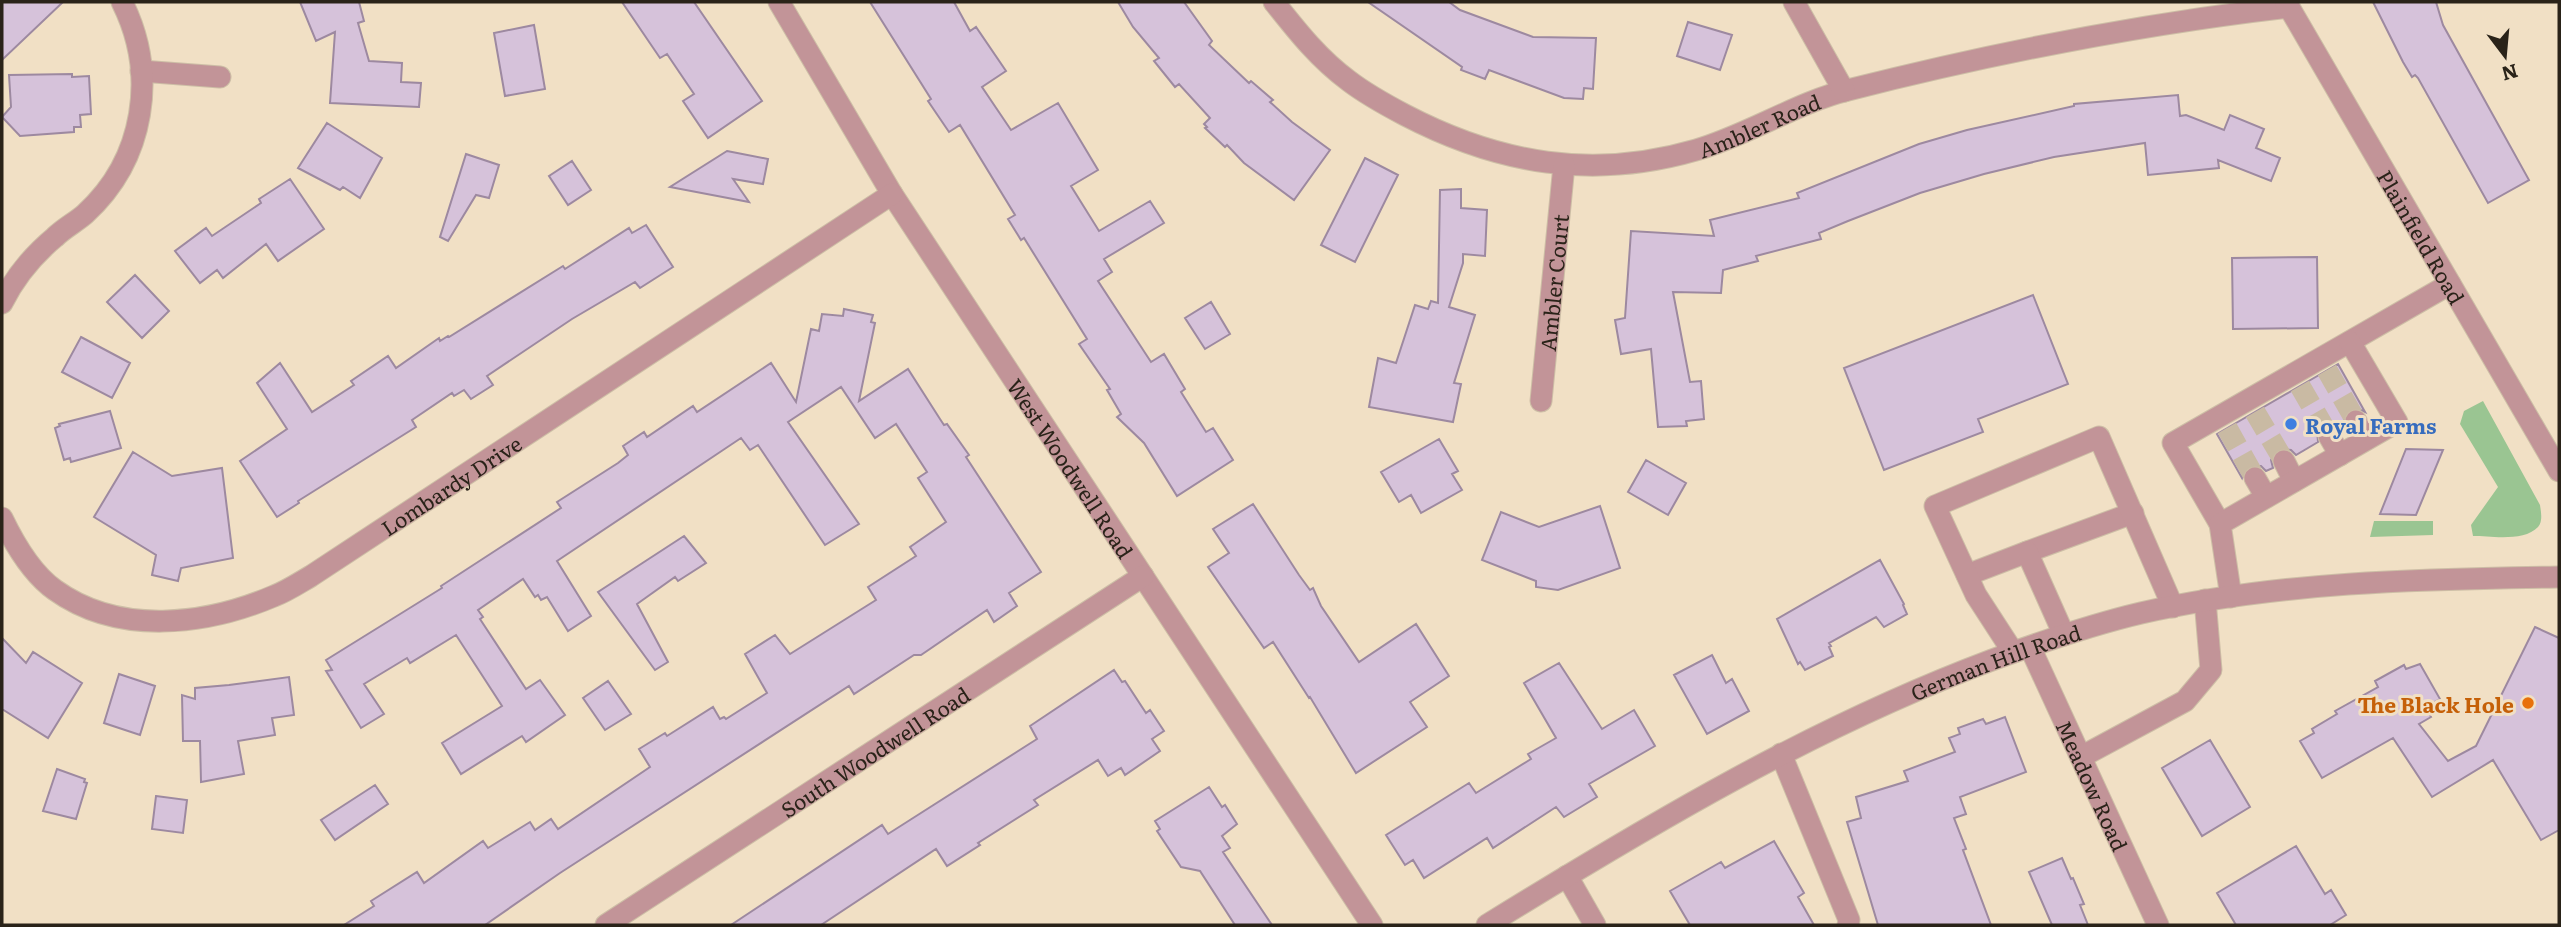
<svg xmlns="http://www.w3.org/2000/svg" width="2561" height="927" viewBox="0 0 2561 927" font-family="Literata,serif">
  <rect width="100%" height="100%" fill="#f1e0c5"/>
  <path fill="#9ac592" d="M 2483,401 L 2540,505 C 2541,512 2543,521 2538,527 C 2524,542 2491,536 2473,536 L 2471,525 L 2498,487 L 2460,424 L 2464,411 Z
    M 2374,521 L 2433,521 L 2433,535 L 2370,537 Z"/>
  <path fill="#d6c2da" stroke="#9d89a0" stroke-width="2" d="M 2,2 L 63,2 L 2,60 Z
    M 300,2 L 359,2 L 364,21 L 358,23 L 369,61 L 402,63 L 401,82 L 421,83 L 419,107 L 330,103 L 335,32 L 316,41 Z
    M 622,2 L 694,2 L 762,101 L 708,138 L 683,101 L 694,94 L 667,54 L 660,58 Z
    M 870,2 L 954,2 L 970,31 L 976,27 L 1006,71 L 982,87 L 1011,130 L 1058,103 L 1098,170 L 1071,186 L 1099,231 L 1150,201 L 1164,223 L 1104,259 L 1112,272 L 1098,281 L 1151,362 L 1164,354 L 1185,389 L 1181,392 L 1206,432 L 1213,428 L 1233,460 L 1177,496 L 1144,443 L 1117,417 L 1121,414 L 1107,390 L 1110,389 L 1079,344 L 1087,339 L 1024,238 L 1021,240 L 1008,219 L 1015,215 L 960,125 L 949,132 L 928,101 L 931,99 Z
    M 1118,2 L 1184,2 L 1212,41 L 1209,45 L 1249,83 L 1251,81 L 1273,100 L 1270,102 L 1292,122 L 1330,150 L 1294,200 L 1244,163 L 1227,145 L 1225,147 L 1205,128 L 1207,127 L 1204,124 L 1210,118 L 1179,84 L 1175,87 L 1154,61 L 1159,58 L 1133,27 Z
    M 1368,2 L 1449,2 L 1460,10 L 1533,37 L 1596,38 L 1593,89 L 1584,88 L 1583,99 L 1564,98 L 1489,70 L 1485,79 L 1461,70 L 1462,67 Z
    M 2373,2 L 2436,2 L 2443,25 L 2529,180 L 2488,203 L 2418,78 L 2415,75 L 2412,77 L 2403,62 Z
    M 1688,22 L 1732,35 L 1720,70 L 1677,56 Z
    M 534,25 L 545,89 L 505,96 L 494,33 Z
    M 72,74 L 72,77 L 89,76 L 91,114 L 80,115 L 81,127 L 74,127 L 74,132 L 20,136 L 2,117 L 11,107 L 9,75 Z
    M 2178,95 L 2180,116 L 2186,115 L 2224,130 L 2230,115 L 2264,129 L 2256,148 L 2280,158 L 2271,181 L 2218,160 L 2219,168 L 2148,175 L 2145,143 L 2054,157 L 1984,174 L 1920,193 L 1848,221 L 1819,233 L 1821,239 L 1756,256 L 1758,261 L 1723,270 L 1721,293 L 1673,292 L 1690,382 L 1701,381 L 1704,419 L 1686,421 L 1687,426 L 1658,427 L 1651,349 L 1621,354 L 1615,320 L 1625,318 L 1631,231 L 1714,236 L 1710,220 L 1799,198 L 1797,193 L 1919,144 L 1967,130 L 2074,106 L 2074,104 Z
    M 327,123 L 382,158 L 360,198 L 343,187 L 340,190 L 298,168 Z
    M 727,151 L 768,159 L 763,184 L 733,179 L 749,202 L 670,187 Z
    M 466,154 L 499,165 L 489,198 L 476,195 L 448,241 L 440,237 Z
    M 1365,158 L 1398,175 L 1355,262 L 1321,245 Z
    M 572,161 L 591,190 L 568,205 L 549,176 Z
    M 290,179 L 324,229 L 278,261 L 266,244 L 223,278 L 217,270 L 200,283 L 175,251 L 206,228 L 212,236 L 261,203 L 259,199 Z
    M 1461,189 L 1461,208 L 1487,210 L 1485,256 L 1463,254 L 1463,263 L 1449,307 L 1475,315 L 1454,383 L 1461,384 L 1453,422 L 1369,407 L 1378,358 L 1396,363 L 1415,305 L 1428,309 L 1431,301 L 1438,303 L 1440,190 Z
    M 646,225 L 673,267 L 640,288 L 635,282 L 572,319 L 487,376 L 493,385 L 471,399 L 464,390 L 454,396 L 452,393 L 412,420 L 416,427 L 298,501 L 299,503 L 277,517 L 240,461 L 287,429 L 257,383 L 280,363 L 312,412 L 354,385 L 351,381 L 388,356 L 396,368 L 439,338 L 440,341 L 448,336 L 449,337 L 563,266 L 565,269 L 629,228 L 632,233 Z
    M 2317,257 L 2318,328 L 2233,329 L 2232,258 Z
    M 135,275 L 169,311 L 142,338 L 107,302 Z
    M 2033,295 L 2068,384 L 1978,419 L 1983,432 L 1884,470 L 1844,368 Z
    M 1211,302 L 1230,334 L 1205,349 L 1185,318 Z
    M 844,309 L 873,315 L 871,322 L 875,323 L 859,401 L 908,369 L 940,419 L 944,425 L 947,424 L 969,455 L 966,457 L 1041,572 L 1009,593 L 1017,606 L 994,622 L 987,610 L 921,655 L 914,655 L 854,694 L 849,686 L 560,873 L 485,925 L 344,925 L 374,906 L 371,901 L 417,872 L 424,883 L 483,841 L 488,848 L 530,822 L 535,830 L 551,819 L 558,829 L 650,767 L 639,749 L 665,733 L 667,736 L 713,707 L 720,719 L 724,717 L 726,719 L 767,693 L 745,654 L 775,635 L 790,654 L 876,600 L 868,587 L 916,556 L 910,547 L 946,522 L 918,478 L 927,472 L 896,424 L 875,438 L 841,387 L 788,422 L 859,524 L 825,545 L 758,445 L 750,450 L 741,438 L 557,561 L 591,616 L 568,631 L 547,597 L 541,600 L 538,595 L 535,597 L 523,579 L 478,610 L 483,617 L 480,619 L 526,689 L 540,680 L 565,715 L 526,742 L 522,736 L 461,774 L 442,743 L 502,706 L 456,635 L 410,663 L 407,658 L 364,684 L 384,714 L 361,728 L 326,671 L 332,670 L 326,660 L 442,588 L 441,586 L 561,508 L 557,502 L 618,463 L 628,455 L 623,446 L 644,432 L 647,437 L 693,406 L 697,412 L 771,363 L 796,402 L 811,329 L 819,331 L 822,314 L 843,316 Z
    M 81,337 L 130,363 L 112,398 L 62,372 Z
    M 2338,364 L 2365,412 L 2357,408 L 2350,409 L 2344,415 L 2344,427 L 2340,429 L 2335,424 L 2323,424 L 2317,430 L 2318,442 L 2296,455 L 2291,450 L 2279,449 L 2271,460 L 2273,468 L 2266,471 L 2261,466 L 2249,466 L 2244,471 L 2242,478 L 2217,434 Z
    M 110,411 L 121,448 L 71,462 L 70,458 L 64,460 L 55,428 L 60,426 L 59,424 Z
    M 1439,439 L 1458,471 L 1452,474 L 1462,490 L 1421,513 L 1411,495 L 1399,502 L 1381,472 Z
    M 2406,449 L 2443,450 L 2416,515 L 2380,514 Z
    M 133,452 L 172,476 L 222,468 L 233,558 L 181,568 L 178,581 L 152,575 L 156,555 L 94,517 Z
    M 1646,460 L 1686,483 L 1668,515 L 1628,492 Z
    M 1253,504 L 1299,575 L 1310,590 L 1313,588 L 1321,606 L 1359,662 L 1416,624 L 1449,676 L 1410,702 L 1427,727 L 1356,773 L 1310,697 L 1309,698 L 1273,642 L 1264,648 L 1208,567 L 1229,553 L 1213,529 Z
    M 1600,506 L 1620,568 L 1558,590 L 1536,587 L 1536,581 L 1482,560 L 1501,512 L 1539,527 Z
    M 684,536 L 706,563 L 678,581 L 675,577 L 637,604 L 668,662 L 655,670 L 598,592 Z
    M 1880,560 L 1904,604 L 1903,605 L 1907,614 L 1884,627 L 1876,617 L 1829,643 L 1831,646 L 1829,647 L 1833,656 L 1805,670 L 1800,662 L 1798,664 L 1777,619 Z
    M 2535,627 L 2559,638 L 2559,830 L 2541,840 L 2493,760 L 2432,797 L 2393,738 L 2322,778 L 2300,741 L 2314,733 L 2312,729 L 2337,714 L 2335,711 L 2378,687 L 2375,681 L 2404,665 L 2406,669 L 2420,664 L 2440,699 L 2431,704 L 2433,708 L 2428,712 L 2431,717 L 2419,724 L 2448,761 L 2476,746 Z
    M 2,638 L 26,663 L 33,652 L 82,683 L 48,738 L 2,709 Z
    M 1712,655 L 1726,683 L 1732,679 L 1749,711 L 1707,734 L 1674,675 Z
    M 1559,663 L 1602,729 L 1634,710 L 1655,746 L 1589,784 L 1597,797 L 1564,817 L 1556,807 L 1493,848 L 1487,838 L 1424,878 L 1413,860 L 1405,865 L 1386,835 L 1469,783 L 1476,793 L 1531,759 L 1528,754 L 1556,738 L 1524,683 Z
    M 1114,670 L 1122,682 L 1125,681 L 1146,713 L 1150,710 L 1164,731 L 1152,739 L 1160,751 L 1125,775 L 1121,768 L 1108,776 L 1098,760 L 1034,800 L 1038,805 L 978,843 L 980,845 L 947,866 L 936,849 L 821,925 L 731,925 L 882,825 L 888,834 L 1037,739 L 1030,726 Z
    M 119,674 L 155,686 L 140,735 L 104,723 Z
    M 289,677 L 294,715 L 272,718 L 275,735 L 238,741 L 244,774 L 201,782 L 200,741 L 183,741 L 182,695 L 195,699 L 195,688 L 229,685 Z
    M 608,681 L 631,714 L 605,730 L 583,698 Z
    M 2005,717 L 2026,772 L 1960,797 L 1966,814 L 1954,818 L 1966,849 L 1963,850 L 1991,925 L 1878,925 L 1847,822 L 1861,818 L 1856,797 L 1908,781 L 1904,771 L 1955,752 L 1949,738 L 1960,734 L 1958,728 L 1983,719 L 1986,724 Z
    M 2210,740 L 2250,807 L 2202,836 L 2162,768 Z
    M 57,769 L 85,779 L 84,782 L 87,783 L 76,819 L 43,811 Z
    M 375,785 L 388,804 L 335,840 L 321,820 Z
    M 1209,787 L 1222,807 L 1225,805 L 1237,824 L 1222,836 L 1230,848 L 1223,852 L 1272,925 L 1235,925 L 1200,871 L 1181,867 L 1157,831 L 1160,829 L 1155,821 Z
    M 156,796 L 187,800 L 183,833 L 152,829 Z
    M 1774,841 L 1804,893 L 1798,897 L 1814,925 L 1690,925 L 1670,891 L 1721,862 L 1725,868 Z
    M 2296,846 L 2325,894 L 2331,890 L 2346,915 L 2330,925 L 2236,925 L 2217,893 Z
    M 2062,858 L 2071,879 L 2073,878 L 2084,904 L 2080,905 L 2088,925 L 2052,925 L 2029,872 Z"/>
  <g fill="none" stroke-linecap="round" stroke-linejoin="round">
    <path stroke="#c9baa3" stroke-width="21" stroke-dasharray="21 10" stroke-linecap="butt" d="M 2327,370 L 2356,421
      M 2300,386 L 2329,436
      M 2255,412 L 2284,461
      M 2227,428 L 2255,478"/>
    <g stroke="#cdbea6" stroke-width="23">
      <g id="minor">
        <path id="s1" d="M 779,2 L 892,194 L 1372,925"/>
        <path id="s2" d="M 1274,2 C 1297,31 1319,59 1349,81 C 1366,94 1386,105 1405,115 C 1499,164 1593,180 1696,150 C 1746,136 1798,102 1848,90 C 1994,53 2141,24 2289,7"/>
        <path d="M 1794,2 L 1844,91"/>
        <path id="s3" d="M 2286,2 L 2559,471"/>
        <path d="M 141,71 L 220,77"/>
        <path d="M 2,303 C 15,277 32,256 55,237 C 64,228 76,222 85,214 C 145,159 158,74 122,2"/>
        <path id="s4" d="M 1541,401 L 1564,165"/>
        <path d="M 2356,421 L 2366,439"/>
        <path d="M 2329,436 L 2340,455"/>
        <path d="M 2284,461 L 2294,481"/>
        <path d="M 2255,478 L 2266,497"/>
        <path id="s5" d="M 2,518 C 14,543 31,573 55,590 C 119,636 206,625 274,596 C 287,591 299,583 311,576 L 892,194"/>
        <path d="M 2220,524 L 2173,443 L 2450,284"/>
        <path d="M 2027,552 L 2133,513"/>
        <path d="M 1967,575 L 2027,552 L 2064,635"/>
        <path d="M 2231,597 L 2220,524 L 2397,422 L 2350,342"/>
        <path id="s6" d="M 2030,647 L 2158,925"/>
        <path d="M 2013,652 L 1976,595 L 1935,506 L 2099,437 L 2173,607"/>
        <path d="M 1781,754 L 1849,920 L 1848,925"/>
        <path d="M 2081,757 L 2185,701 L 2211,670 L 2205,600"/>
        <path d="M 1567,876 L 1595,925"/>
        <path id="s7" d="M 606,925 L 1143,576"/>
        <path id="s8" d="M 1487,925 C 1649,825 1813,727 1992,660 C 2041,642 2090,625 2141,613 C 2278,582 2418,579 2559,577"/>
      </g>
    </g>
    <use href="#minor" stroke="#c29498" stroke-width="21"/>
  </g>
  <circle fill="#3f7fe0" stroke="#f1e0c5" stroke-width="2.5" cx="2291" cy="424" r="7"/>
  <circle fill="#e8710a" stroke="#f1e0c5" stroke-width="2.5" cx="2528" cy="703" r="7"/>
  <g text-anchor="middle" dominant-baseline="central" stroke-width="6" stroke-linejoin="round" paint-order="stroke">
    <g font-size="21" fill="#2a2319" stroke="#f1e0c5">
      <text stroke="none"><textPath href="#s2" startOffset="544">Ambler Road</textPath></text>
      <text stroke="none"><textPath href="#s3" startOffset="271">Plainfield Road</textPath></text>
      <text stroke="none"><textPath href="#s4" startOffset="119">Ambler Court</textPath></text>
      <text stroke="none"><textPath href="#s1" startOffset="550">West Woodwell Road</textPath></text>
      <text stroke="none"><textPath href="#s5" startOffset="528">Lombardy Drive</textPath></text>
      <text stroke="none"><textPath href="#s8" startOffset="574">German Hill Road</textPath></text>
      <text stroke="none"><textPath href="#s7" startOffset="320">South Woodwell Road</textPath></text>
      <text stroke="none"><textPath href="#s6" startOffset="152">Meadow Road</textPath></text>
    </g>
    <g font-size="21" font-weight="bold" fill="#366cbe" stroke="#f1e0c5" text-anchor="start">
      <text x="2305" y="424">Royal Farms</text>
    </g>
    <g font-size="21" font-weight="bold" fill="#c56008" stroke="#f1e0c5" text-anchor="end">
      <text x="2514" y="703">The Black Hole</text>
    </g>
  </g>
  <rect width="2561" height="927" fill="none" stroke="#2a2319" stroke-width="7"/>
  <g transform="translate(2505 56) rotate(164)" stroke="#f1e0c5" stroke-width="5" paint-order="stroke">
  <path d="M0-5L12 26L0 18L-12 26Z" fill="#2a2319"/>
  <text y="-10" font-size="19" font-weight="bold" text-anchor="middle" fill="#2a2319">N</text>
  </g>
</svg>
